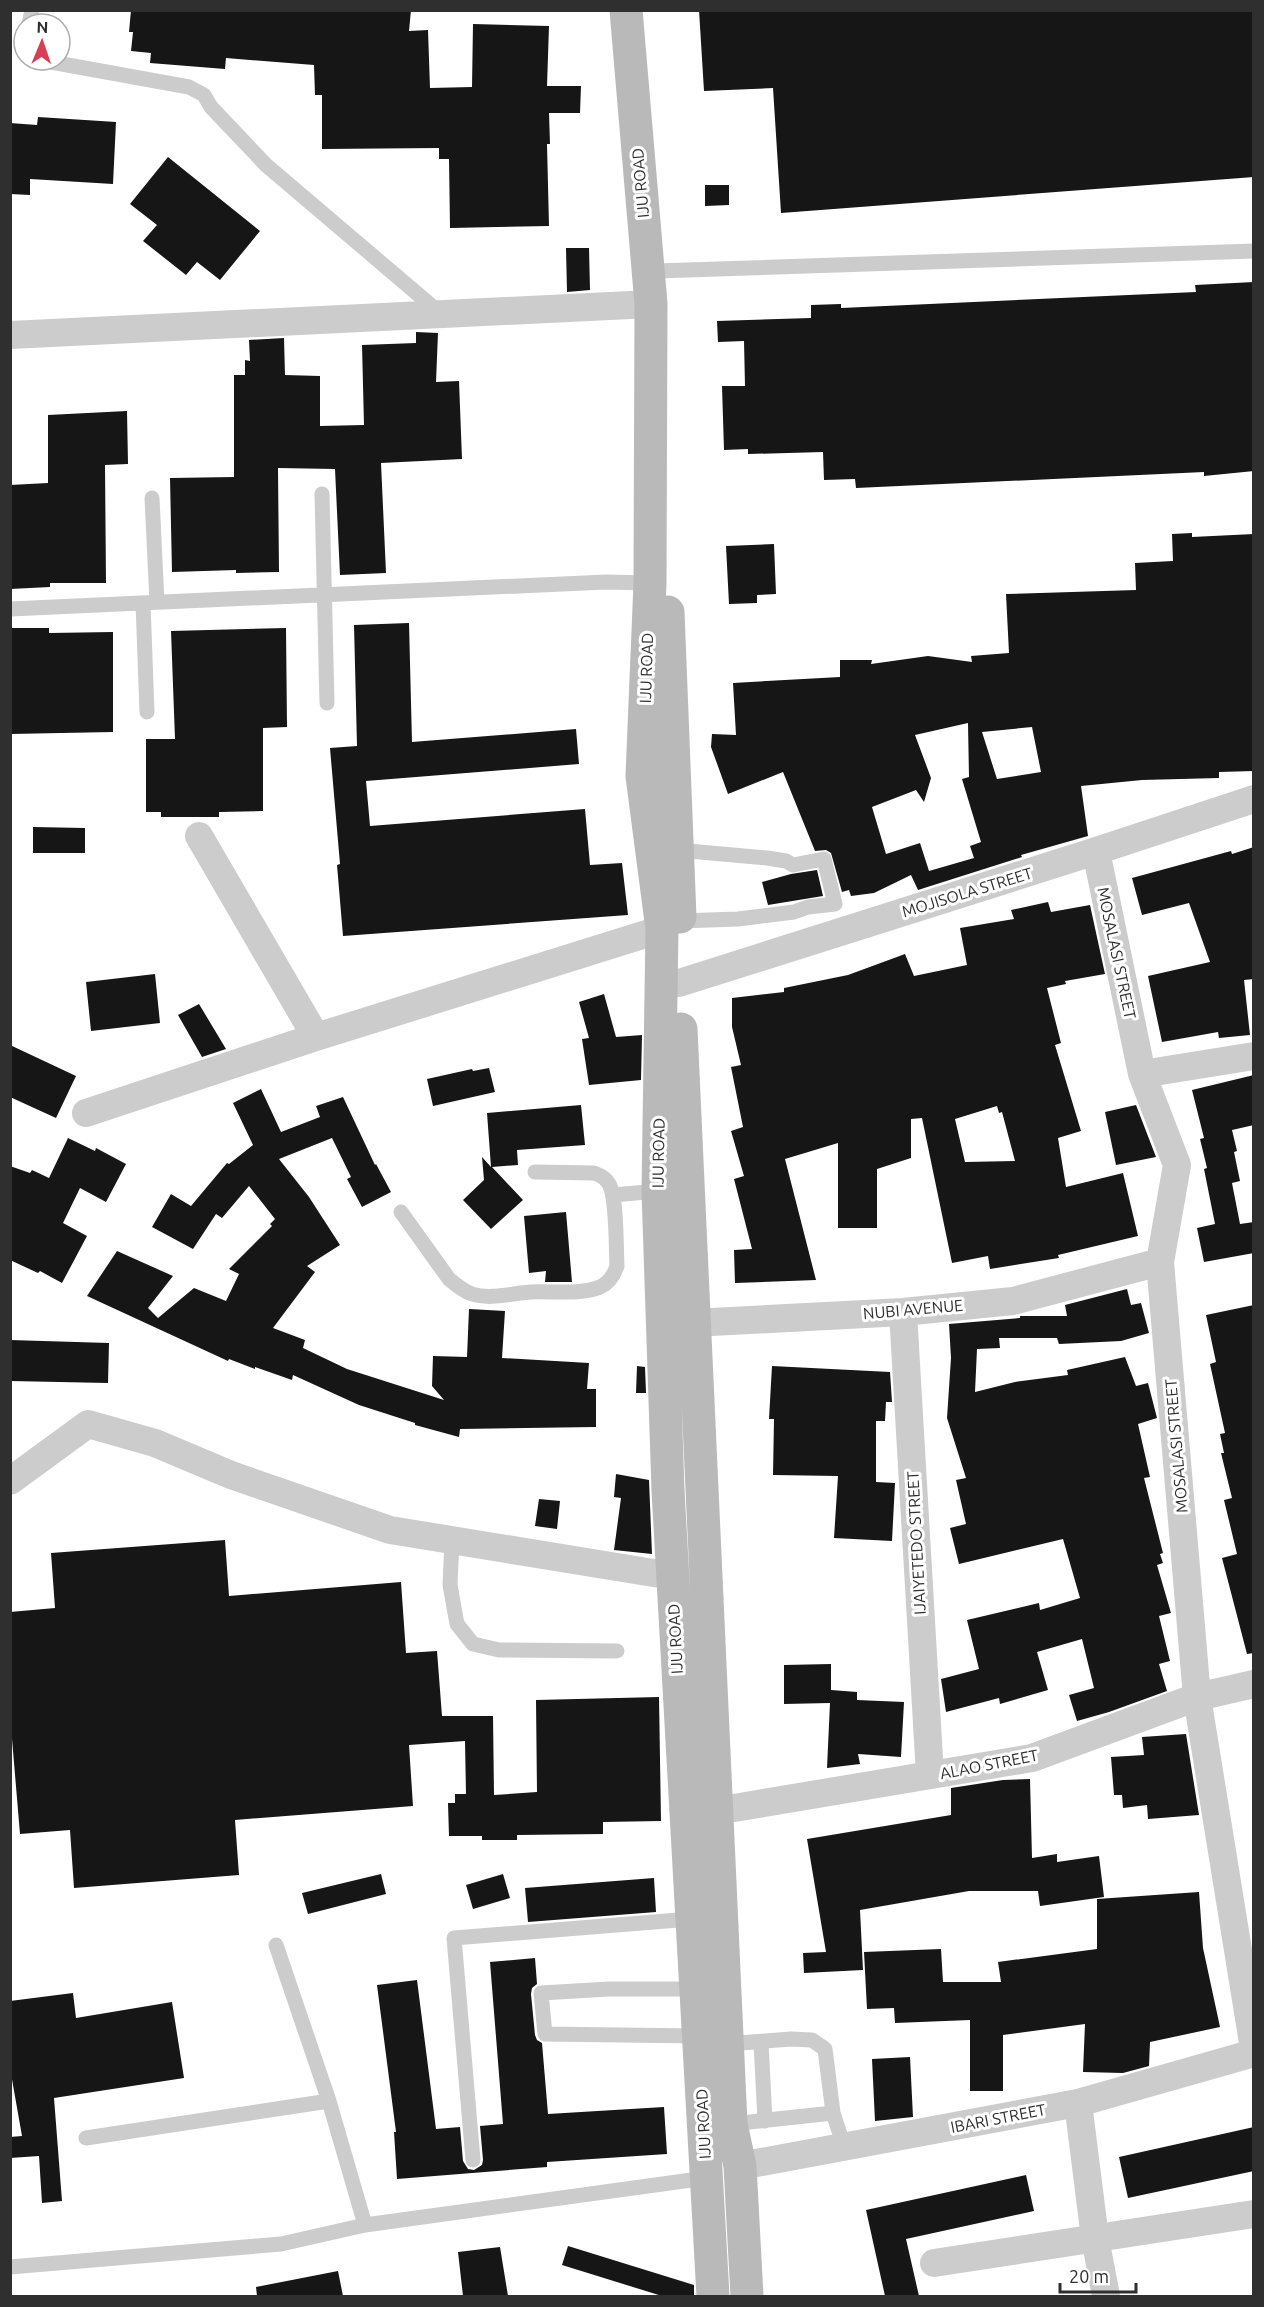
<svg xmlns="http://www.w3.org/2000/svg" width="1264" height="2307" viewBox="0 0 1264 2307" font-family="Ubuntu,sans-serif">
  <rect width="100%" height="100%" fill="#fff"/>
  <path fill="#161616" fill-rule="evenodd" d="M 131,10 L 411,10 L 409,31 L 428,30 L 430,88 L 472,87 L 473,24 L 549,26 L 547,86 L 581,86 L 580,113 L 549,113 L 550,144 L 547,144 L 549,226 L 450,228 L 449,159 L 439,159 L 439,148 L 322,149 L 322,95 L 315,95 L 314,65 L 226,58 L 225,69 L 150,63 L 151,53 L 131,51 L 133,32 L 129,32 Z
    M 699,10 L 1254,10 L 1254,177 L 781,213 L 773,88 L 704,91 Z
    M 38,117 L 116,122 L 113,184 L 30,179 L 30,195 L 10,194 L 10,123 L 37,125 Z
    M 168,157 L 260,231 L 220,280 L 197,262 L 186,275 L 143,241 L 157,225 L 130,204 Z
    M 705,185 L 729,185 L 729,205 L 705,206 Z
    M 566,248 L 589,248 L 590,290 L 567,292 Z
    M 1254,282 L 1254,471 L 1204,476 L 1204,472 L 856,488 L 855,479 L 824,480 L 823,452 L 748,454 L 748,449 L 724,450 L 722,386 L 745,386 L 744,341 L 718,342 L 717,321 L 811,318 L 811,305 L 841,304 L 841,308 L 1196,292 L 1195,285 Z
    M 416,332 L 438,333 L 436,382 L 459,381 L 462,459 L 381,463 L 386,573 L 340,575 L 335,469 L 278,468 L 279,572 L 236,573 L 236,570 L 172,572 L 170,478 L 234,477 L 234,375 L 245,375 L 245,360 L 250,361 L 249,340 L 284,338 L 285,375 L 320,376 L 320,426 L 364,425 L 362,345 L 416,343 Z
    M 127,411 L 128,464 L 105,465 L 106,583 L 50,583 L 50,587 L 10,589 L 10,485 L 48,483 L 48,415 Z
    M 1192,533 L 1192,537 L 1254,534 L 1254,771 L 1219,772 L 1219,778 L 1142,780 L 1081,786 L 1088,836 L 1021,855 L 1022,857 L 918,890 L 911,875 L 874,893 L 851,896 L 849,890 L 842,892 L 831,853 L 826,850 L 815,851 L 783,772 L 728,794 L 711,747 L 712,734 L 736,735 L 733,683 L 840,677 L 840,660 L 872,660 L 871,664 L 928,656 L 972,662 L 971,656 L 1009,653 L 1006,594 L 1136,590 L 1135,563 L 1173,561 L 1172,534 ZM 968,723 L 969,777 L 962,779 L 981,842 L 970,846 L 974,858 L 929,871 L 920,843 L 886,854 L 872,807 L 916,790 L 924,802 L 931,778 L 915,735 ZM 1032,727 L 1041,772 L 997,779 L 982,732 Z
    M 774,544 L 776,594 L 757,595 L 757,603 L 729,604 L 726,546 Z
    M 409,623 L 412,742 L 576,729 L 579,764 L 366,781 L 370,826 L 585,809 L 590,865 L 622,863 L 628,915 L 343,936 L 337,865 L 340,864 L 330,748 L 357,746 L 354,625 Z
    M 10,628 L 49,628 L 49,633 L 113,632 L 113,732 L 10,734 Z
    M 286,628 L 287,727 L 263,728 L 263,811 L 219,812 L 219,817 L 161,817 L 161,812 L 146,812 L 146,739 L 175,739 L 171,631 Z
    M 33,827 L 85,828 L 85,853 L 33,853 Z
    M 1254,847 L 1254,979 L 1244,980 L 1250,1035 L 1219,1038 L 1218,1032 L 1162,1042 L 1148,976 L 1210,962 L 1189,903 L 1142,915 L 1132,878 L 1231,851 L 1232,854 Z
    M 817,870 L 823,896 L 768,905 L 762,882 L 791,874 Z
    M 1048,902 L 1051,912 L 1090,905 L 1105,974 L 1065,981 L 1066,984 L 1047,988 L 1061,1043 L 1055,1045 L 1081,1131 L 1058,1138 L 1066,1187 L 1123,1173 L 1138,1236 L 1058,1255 L 1059,1258 L 990,1269 L 988,1256 L 952,1263 L 922,1118 L 911,1119 L 911,1158 L 877,1169 L 877,1228 L 838,1228 L 838,1143 L 785,1159 L 816,1280 L 735,1283 L 734,1250 L 752,1249 L 734,1179 L 744,1176 L 731,1131 L 743,1127 L 731,1067 L 741,1065 L 732,1027 L 732,998 L 784,992 L 784,988 L 848,975 L 905,954 L 914,976 L 967,965 L 960,928 L 1014,919 L 1011,910 ZM 997,1106 L 999,1113 L 1002,1112 L 1015,1161 L 965,1162 L 955,1119 Z
    M 155,974 L 160,1023 L 91,1031 L 86,982 Z
    M 604,994 L 616,1037 L 642,1035 L 641,1080 L 589,1085 L 582,1039 L 589,1038 L 579,1002 Z
    M 199,1004 L 226,1049 L 202,1057 L 178,1015 Z
    M 10,1045 L 76,1076 L 56,1118 L 10,1097 Z
    M 489,1068 L 495,1092 L 433,1106 L 427,1079 L 472,1069 L 473,1071 Z
    M 1254,1075 L 1254,1125 L 1232,1130 L 1237,1151 L 1234,1152 L 1240,1181 L 1232,1183 L 1240,1224 L 1254,1222 L 1254,1253 L 1204,1262 L 1197,1228 L 1215,1224 L 1204,1169 L 1207,1168 L 1200,1139 L 1204,1138 L 1192,1090 Z
    M 261,1089 L 281,1132 L 320,1117 L 316,1106 L 343,1097 L 375,1165 L 376,1164 L 391,1192 L 362,1207 L 347,1179 L 351,1177 L 332,1138 L 279,1159 L 309,1197 L 340,1245 L 307,1266 L 315,1272 L 273,1328 L 305,1340 L 303,1348 L 347,1369 L 444,1400 L 432,1386 L 433,1356 L 467,1357 L 469,1309 L 505,1311 L 502,1358 L 589,1363 L 587,1389 L 596,1389 L 596,1427 L 460,1429 L 459,1437 L 415,1425 L 415,1423 L 359,1405 L 293,1375 L 292,1380 L 255,1367 L 255,1369 L 229,1359 L 228,1361 L 87,1296 L 117,1251 L 173,1276 L 148,1308 L 158,1318 L 194,1288 L 226,1301 L 239,1274 L 229,1269 L 272,1226 L 270,1224 L 275,1219 L 249,1186 L 222,1218 L 216,1214 L 193,1249 L 152,1227 L 171,1194 L 191,1206 L 227,1163 L 229,1164 L 253,1145 L 233,1103 Z
    M 581,1105 L 585,1145 L 517,1150 L 518,1165 L 492,1167 L 523,1200 L 491,1229 L 463,1200 L 484,1180 L 482,1157 L 491,1167 L 487,1113 Z
    M 1136,1105 L 1156,1157 L 1116,1165 L 1105,1112 Z
    M 68,1138 L 95,1151 L 96,1148 L 126,1164 L 106,1202 L 80,1188 L 63,1223 L 87,1236 L 62,1283 L 40,1271 L 38,1273 L 10,1260 L 10,1166 L 30,1173 L 32,1170 L 49,1178 Z
    M 566,1212 L 572,1282 L 545,1282 L 546,1271 L 529,1273 L 524,1216 Z
    M 1127,1289 L 1131,1305 L 1141,1303 L 1149,1333 L 1121,1341 L 1059,1344 L 1057,1338 L 999,1338 L 1000,1348 L 977,1349 L 975,1392 L 1015,1382 L 1068,1375 L 1067,1370 L 1125,1357 L 1136,1386 L 1148,1383 L 1157,1418 L 1138,1424 L 1150,1477 L 1144,1478 L 1163,1553 L 1160,1554 L 1163,1563 L 1157,1565 L 1171,1613 L 1159,1616 L 1170,1661 L 1159,1664 L 1167,1691 L 1109,1712 L 1077,1721 L 1069,1695 L 1094,1688 L 1082,1639 L 1037,1652 L 1048,1690 L 1000,1704 L 999,1698 L 946,1712 L 941,1679 L 979,1669 L 967,1620 L 1039,1603 L 1040,1610 L 1080,1598 L 1063,1539 L 959,1564 L 950,1528 L 966,1524 L 956,1480 L 966,1478 L 947,1418 L 951,1358 L 949,1324 L 1020,1318 L 1020,1316 L 1067,1316 L 1065,1305 Z
    M 1254,1305 L 1254,1653 L 1247,1654 L 1222,1558 L 1237,1554 L 1224,1500 L 1232,1498 L 1221,1453 L 1224,1453 L 1220,1434 L 1225,1433 L 1210,1364 L 1216,1362 L 1206,1315 Z
    M 10,1340 L 109,1343 L 108,1383 L 10,1381 Z
    M 637,1366 L 645,1367 L 646,1393 L 636,1393 Z
    M 772,1366 L 890,1372 L 892,1402 L 886,1402 L 885,1421 L 876,1421 L 876,1482 L 895,1483 L 892,1541 L 834,1538 L 838,1476 L 773,1475 L 774,1419 L 769,1419 Z
    M 616,1474 L 649,1480 L 652,1554 L 614,1550 L 621,1498 L 614,1497 Z
    M 539,1499 L 560,1501 L 557,1529 L 535,1526 Z
    M 225,1540 L 229,1596 L 401,1582 L 406,1653 L 437,1651 L 442,1716 L 493,1716 L 494,1795 L 537,1792 L 536,1700 L 659,1697 L 661,1821 L 603,1822 L 603,1834 L 517,1835 L 517,1840 L 482,1840 L 482,1836 L 449,1836 L 448,1803 L 455,1803 L 455,1794 L 466,1794 L 465,1741 L 409,1745 L 413,1806 L 235,1820 L 239,1875 L 74,1888 L 70,1830 L 20,1834 L 10,1715 L 10,1612 L 55,1608 L 51,1553 Z
    M 831,1664 L 831,1692 L 831,1690 L 857,1692 L 857,1700 L 904,1702 L 901,1757 L 858,1754 L 860,1764 L 827,1768 L 830,1703 L 784,1704 L 784,1665 Z
    M 1186,1734 L 1199,1815 L 1148,1819 L 1147,1805 L 1123,1808 L 1122,1795 L 1114,1795 L 1111,1757 L 1144,1755 L 1142,1737 Z
    M 1030,1779 L 1032,1858 L 1057,1854 L 1057,1862 L 1099,1856 L 1104,1897 L 1040,1906 L 1038,1891 L 969,1891 L 860,1910 L 863,1970 L 804,1973 L 803,1953 L 826,1952 L 807,1839 L 951,1815 L 951,1788 L 1003,1780 Z
    M 381,1874 L 386,1894 L 308,1914 L 302,1893 Z
    M 503,1874 L 510,1898 L 473,1909 L 466,1885 Z
    M 654,1878 L 656,1912 L 528,1922 L 525,1888 Z
    M 1199,1892 L 1203,1948 L 1220,2027 L 1150,2042 L 1149,2066 L 1123,2073 L 1083,2072 L 1085,2024 L 1003,2035 L 1003,2091 L 970,2091 L 970,2020 L 895,2023 L 894,2008 L 867,2009 L 864,1952 L 941,1949 L 943,1982 L 1001,1982 L 998,1962 L 1097,1949 L 1097,1899 Z
    M 535,1958 L 537,1984 L 532,1988 L 531,1994 L 535,2035 L 537,2040 L 542,2043 L 548,2114 L 664,2107 L 667,2154 L 547,2162 L 547,2167 L 397,2179 L 394,2132 L 396,2132 L 377,1985 L 417,1980 L 436,2129 L 460,2127 L 463,2161 L 468,2169 L 474,2170 L 482,2165 L 483,2160 L 480,2126 L 503,2124 L 490,1962 Z
    M 73,1993 L 76,2018 L 172,2002 L 184,2078 L 54,2098 L 62,2201 L 42,2203 L 39,2156 L 10,2158 L 10,2137 L 22,2136 L 10,2068 L 10,2001 Z
    M 910,2057 L 913,2117 L 875,2121 L 872,2059 Z
    M 1254,2127 L 1254,2171 L 1128,2198 L 1119,2157 Z
    M 1026,2175 L 1034,2211 L 906,2239 L 919,2296 L 885,2296 L 866,2210 Z
    M 568,2246 L 694,2285 L 694,2296 L 662,2296 L 562,2265 Z
    M 500,2247 L 508,2296 L 463,2296 L 458,2252 Z
    M 338,2271 L 343,2296 L 257,2296 L 256,2287 Z"/>
  <g fill="none" stroke-linecap="round" stroke-linejoin="round">
    <path stroke="#ccc" stroke-width="15" d="M 29,24 L 32,10
      M 40,60 L 189,87 L 204,95 L 211,107 L 266,165 L 440,313
      M 656,271 L 1254,251
      M 322,494 L 327,703
      M 152,498 L 157,602
      M 143,603 L 147,712
      M 10,609 L 606,582 L 650,583
      M 677,850 L 767,858 L 786,861 L 793,865 L 824,859 L 835,904 L 808,907 L 794,912 L 738,919 L 680,921
      M 613,1195 L 658,1191
      M 401,1212 L 449,1279 C 456,1285 463,1291 472,1294 C 491,1300 512,1293 531,1292 C 553,1291 580,1295 600,1287 C 609,1283 614,1275 617,1266 C 616,1249 617,1197 609,1184 C 606,1178 600,1175 594,1173 L 535,1172
      M 452,1540 L 450,1585 L 457,1624 L 473,1644 L 499,1650 L 617,1651
      M 276,1945 L 329,2101
      M 695,1989 L 609,1989 L 541,1993 L 545,2034 L 698,2036
      M 761,2042 L 765,2121
      M 727,2044 L 791,2039 L 812,2040 L 825,2049 L 833,2113 L 844,2146
      M 731,2124 L 833,2113
      M 86,2138 L 329,2101 L 365,2225 L 706,2178
      M 473,2160 L 454,1938 L 691,1919
      M 10,2267 L 281,2244 L 365,2225"/>
    <path stroke="#ccc" stroke-width="28" d="M 10,335 L 651,304
      M 199,836 L 316,1037
      M 1096,851 L 1142,1074 L 1177,1165 L 1160,1262 L 1197,1697 L 1254,2049
      M 679,983 L 1096,851 L 1254,799
      M 1142,1074 L 1254,1056
      M 86,1113 L 316,1037 L 662,929
      M 903,1312 L 930,1775
      M 673,1324 L 903,1312 L 1013,1301 L 1160,1262
      M 10,1481 L 88,1424 L 155,1443 L 231,1475 L 390,1530 L 672,1576
      M 716,1811 L 1032,1758 L 1197,1697 L 1254,1684
      M 1078,2103 L 1095,2238 L 1106,2296
      M 740,2166 L 1078,2103 L 1254,2053
      M 934,2263 L 1254,2214"/>
    <path stroke="#b9b9b9" stroke-width="33" d="M 626,10 L 651,304 L 650,583 L 642,776 L 662,929 L 658,1191 L 668,1490 L 713,2296
      M 668,612 L 680,917
      M 681,1029 L 731,2124 L 740,2166 L 747,2296"/>
  </g>
  <g text-anchor="middle" dominant-baseline="central" stroke-width="6" stroke-linejoin="round" paint-order="stroke">
    <g font-size="16" fill="#2f2f2f" stroke="#fff">
      <text transform="translate(640 183) rotate(-95)">IJU ROAD</text>
      <text transform="translate(646 668) rotate(-88)">IJU ROAD</text>
      <text transform="translate(967 892) rotate(-17)">MOJISOLA STREET</text>
      <text transform="translate(1117 953) rotate(78)">MOSALASI STREET</text>
      <text transform="translate(658 1153) rotate(-89)">IJU ROAD</text>
      <text transform="translate(913 1309) rotate(-5)">NUBI AVENUE</text>
      <text transform="translate(1176 1446) rotate(-95)">MOSALASI STREET</text>
      <text transform="translate(916 1543) rotate(-93)">IJAIYETEDO STREET</text>
      <text transform="translate(675 1639) rotate(-93)">IJU ROAD</text>
      <text transform="translate(989 1764) rotate(-11)">ALAO STREET</text>
      <text transform="translate(998 2118) rotate(-11)">IBARI STREET</text>
      <text transform="translate(703 2124) rotate(-93)">IJU ROAD</text>
    </g>
  </g>
  <rect width="1264" height="2307" fill="none" stroke="#2f2f2f" stroke-width="24"/>
  <g transform="translate(42 42) rotate(2)"><circle r="28" fill="#ffffff" stroke="#acacac" stroke-width="1.5"/>
  <path d="M0-4.5L10 22L0 15L-10 22Z" fill="#da3e54"/>
  <text y="-9" font-size="16" font-weight="bold" text-anchor="middle" fill="#2f2f2f">N</text>
  </g>
  <path d="M1060 2283v9h76v-9" fill="none" stroke="#2f2f2f" stroke-width="3"/>
  <text x="1069" y="2283" font-size="18" fill="#2f2f2f" stroke="#ffffff" stroke-width="4.5" paint-order="stroke">20 m</text>
</svg>
